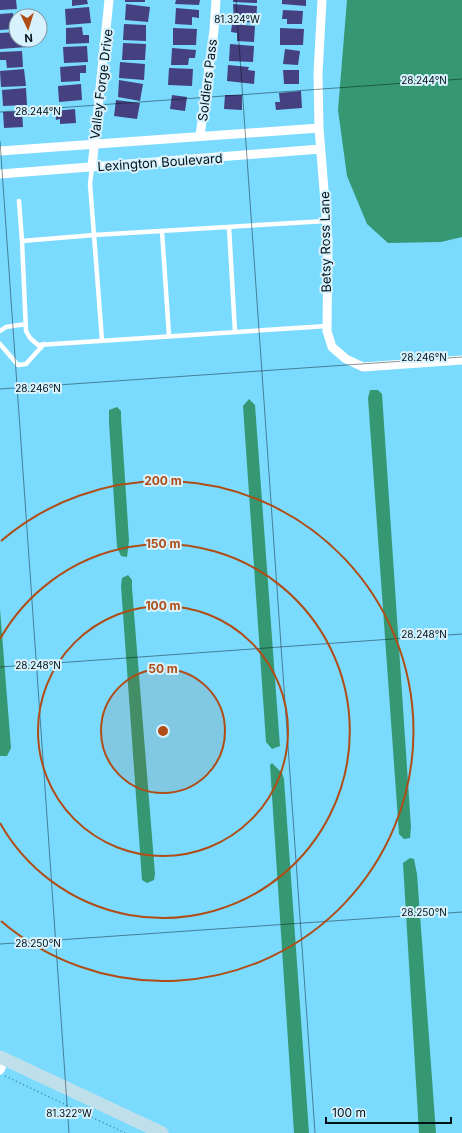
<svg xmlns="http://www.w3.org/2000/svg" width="462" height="1133" viewBox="0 0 462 1133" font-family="Inter,sans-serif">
  <rect width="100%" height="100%" fill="#7bdbff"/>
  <path fill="#359872" d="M 347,0 L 462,0 L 462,237 L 441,242 L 388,243 L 367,224 L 347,176 L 338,110 Z
    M 370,390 L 378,390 L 382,394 L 411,827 L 410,838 L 404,839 L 399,834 L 368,398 Z
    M 249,399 L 255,405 L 279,733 L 280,746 L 272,749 L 266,742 L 243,406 Z
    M 117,407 L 121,411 L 121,417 L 129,541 L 127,557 L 121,556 L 117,547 L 109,423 L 109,410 Z
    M 128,575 L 132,580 L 132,588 L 155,874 L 154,880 L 147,883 L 142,880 L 121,586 L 122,578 Z
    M 0,609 L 11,748 L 7,756 L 0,756 Z
    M 272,763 L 282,773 L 284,779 L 309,1133 L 294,1133 L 270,765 Z
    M 410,858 L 414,859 L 417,874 L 436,1133 L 419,1133 L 403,863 Z"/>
  <path fill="#45407f" d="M 0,0 L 16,0 L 17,9 L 0,10 Z
    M 72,0 L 87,0 L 88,4 L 72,6 Z
    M 125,0 L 145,0 L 145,2 L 125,2 Z
    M 176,0 L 200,0 L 199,5 L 175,4 Z
    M 233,0 L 257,0 L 257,3 L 233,2 Z
    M 282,0 L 306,0 L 306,6 L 282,4 Z
    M 126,4 L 150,7 L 148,22 L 125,20 Z
    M 233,4 L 257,6 L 256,23 L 234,21 Z
    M 89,7 L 91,23 L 66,25 L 65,9 Z
    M 176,8 L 199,10 L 199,18 L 192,17 L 192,25 L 175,24 Z
    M 283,10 L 303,11 L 302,24 L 287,24 L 287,19 L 282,19 Z
    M 13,13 L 14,29 L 0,30 L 0,14 Z
    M 124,24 L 146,25 L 146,41 L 123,40 Z
    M 232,24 L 255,26 L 254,42 L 237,41 L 237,33 L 231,32 Z
    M 82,27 L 83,35 L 89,35 L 89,43 L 66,44 L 66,28 Z
    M 173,28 L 197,29 L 196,45 L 173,45 Z
    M 280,28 L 304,29 L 303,45 L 280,45 Z
    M 16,32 L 16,40 L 27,40 L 27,47 L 0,49 L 0,33 Z
    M 123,43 L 146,44 L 145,60 L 122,60 Z
    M 230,44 L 254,46 L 253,62 L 229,61 Z
    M 87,46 L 88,62 L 64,63 L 63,47 Z
    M 172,48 L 196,50 L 195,58 L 189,58 L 188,65 L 171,65 Z
    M 285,49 L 300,51 L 298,65 L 283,64 Z
    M 22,51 L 23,67 L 7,68 L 6,60 L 0,60 L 0,52 Z
    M 120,62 L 145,64 L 144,80 L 119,78 Z
    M 86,65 L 86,73 L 80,73 L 80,81 L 61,82 L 60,67 Z
    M 228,65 L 249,67 L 248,70 L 255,71 L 254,84 L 227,81 Z
    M 169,68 L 193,69 L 192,86 L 168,85 Z
    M 24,69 L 26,86 L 1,87 L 0,71 Z
    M 283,70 L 299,70 L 299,84 L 284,84 Z
    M 119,80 L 143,84 L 140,101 L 118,97 Z
    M 81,84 L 82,100 L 59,102 L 58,86 Z
    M 26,88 L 27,105 L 3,106 L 2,90 Z
    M 301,91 L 302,108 L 276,110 L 275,102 L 280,102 L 279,93 Z
    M 172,95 L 187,97 L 185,111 L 170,109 Z
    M 225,95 L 242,95 L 242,110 L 224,109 Z
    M 116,100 L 140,103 L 137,119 L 114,116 Z
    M 75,109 L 76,123 L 60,124 L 60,119 L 56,120 L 55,111 Z
    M 22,111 L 23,127 L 4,128 L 3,112 Z"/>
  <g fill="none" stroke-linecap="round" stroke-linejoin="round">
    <path stroke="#437e95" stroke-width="1.5" stroke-dasharray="1 3" stroke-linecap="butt" d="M 5,1076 L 125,1133"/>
    <path stroke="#fff" stroke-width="4.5" d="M 92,167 L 90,184 L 94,235 L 22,241 L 26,331 L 30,338 L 38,345 L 327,326
      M 19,201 L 22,241
      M 229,227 L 235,332
      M 162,231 L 169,336
      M 0,331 L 6,327 L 26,324
      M 102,340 L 94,235 L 326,221
      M 0,344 L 18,365 L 26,364 L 44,344"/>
    <path stroke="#fff" stroke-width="9" d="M 322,0 L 318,74 L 319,128 L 328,240 L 327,331 L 332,347 L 346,359 L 363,367 L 462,360
      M 200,136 L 214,30 L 216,0
      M 0,151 L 319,128
      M 92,167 L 109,0
      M 0,174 L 320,149
      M 0,1070 L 5,1059"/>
    <path stroke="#bfe0ea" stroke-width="13" d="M 0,1057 L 162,1133"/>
  </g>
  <path fill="none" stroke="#001017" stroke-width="1" stroke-opacity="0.45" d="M 236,0 L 315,1133M 0,112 L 462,79M 0,141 L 69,1133M 0,389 L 462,357M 0,667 L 462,634M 0,944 L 462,912"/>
  <circle cx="163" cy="731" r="62" fill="#b04d17" fill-opacity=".12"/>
  <g fill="none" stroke="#b04d17" stroke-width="2">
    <circle cx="163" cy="731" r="62"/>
    <circle cx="163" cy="731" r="125"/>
    <path d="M0 639A187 187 0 1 1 0 823"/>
    <path d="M1 541A250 250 0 1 1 1 921"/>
  </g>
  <g text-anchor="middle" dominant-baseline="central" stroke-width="4" stroke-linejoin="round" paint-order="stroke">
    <g font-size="13" fill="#001017" stroke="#d8f2fd">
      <text transform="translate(207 80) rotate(-83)">Soldiers Pass</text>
      <text transform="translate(101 84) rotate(-83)">Valley Forge Drive</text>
      <text transform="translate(160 162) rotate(-4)">Lexington Boulevard</text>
      <text transform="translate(325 242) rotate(-91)">Betsy Ross Lane</text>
    </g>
  </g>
  <g font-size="10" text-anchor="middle" fill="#001017" stroke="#d8f2fd" stroke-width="4" stroke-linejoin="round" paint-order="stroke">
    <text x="237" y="23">81.324°W</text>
    <text x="424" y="84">28.244°N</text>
    <text x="38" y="115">28.244°N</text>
    <text x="424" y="361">28.246°N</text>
    <text x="38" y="392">28.246°N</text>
    <text x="424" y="638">28.248°N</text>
    <text x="38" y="669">28.248°N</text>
    <text x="424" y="916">28.250°N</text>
    <text x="38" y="947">28.250°N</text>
    <text x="69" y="1117">81.322°W</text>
  </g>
  <circle cx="163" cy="731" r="6" fill="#b04d17" stroke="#d8f2fd" stroke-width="2"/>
  <g font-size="12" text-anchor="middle" font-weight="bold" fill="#b04d17" stroke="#d8f2fd" stroke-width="4" stroke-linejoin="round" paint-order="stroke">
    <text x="163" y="485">200 m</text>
    <text x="163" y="548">150 m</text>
    <text x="163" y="610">100 m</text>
    <text x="163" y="673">50 m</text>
  </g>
  <g transform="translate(28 28) rotate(176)"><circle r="19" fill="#d8f2fd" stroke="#8298a1"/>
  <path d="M0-3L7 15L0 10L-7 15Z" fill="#b04d17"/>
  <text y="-6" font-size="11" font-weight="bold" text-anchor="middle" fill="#001017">N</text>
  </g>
  <path d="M326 1117v6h125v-6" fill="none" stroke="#001017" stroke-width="2"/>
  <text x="332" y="1117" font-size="12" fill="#001017" stroke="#d8f2fd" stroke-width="3" paint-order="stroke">100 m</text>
</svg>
